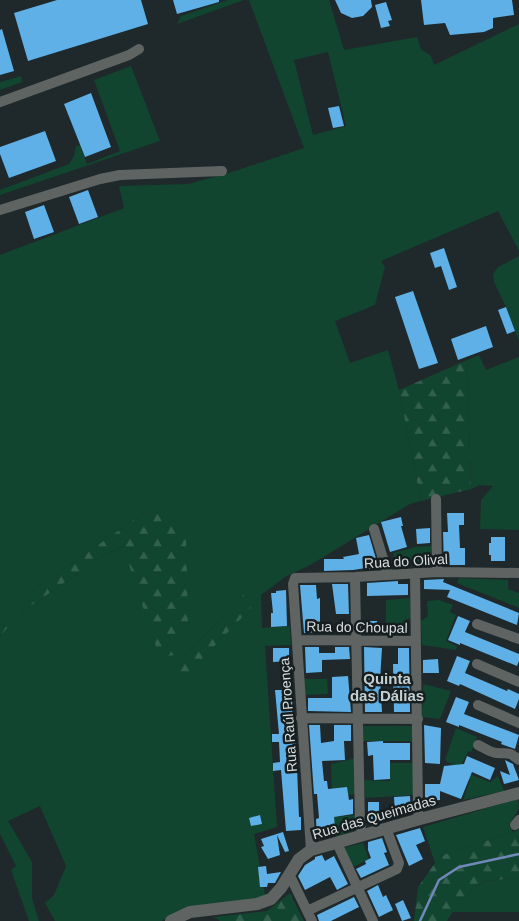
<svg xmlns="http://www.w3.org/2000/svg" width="519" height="921" viewBox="0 0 519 921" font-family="Helvetica,sans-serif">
  <defs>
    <pattern id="forest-firs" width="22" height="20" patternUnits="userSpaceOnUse" patternTransform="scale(1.25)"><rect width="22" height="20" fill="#114530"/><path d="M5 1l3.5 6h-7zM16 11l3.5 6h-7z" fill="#335f4e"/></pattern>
  </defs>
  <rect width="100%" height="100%" fill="#1f282a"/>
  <path fill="#114530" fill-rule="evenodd" d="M 228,0 L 244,0 L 177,24 L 181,16 Z
    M 249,0 L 329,0 L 344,50 L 417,37 L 421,49 L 431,56 L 434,65 L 519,24 L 519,251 L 498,211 L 381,261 L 385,267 L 375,305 L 335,321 L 350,363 L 388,350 L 399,390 L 421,501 L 410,504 L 312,564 L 285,577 L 261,595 L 262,628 L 290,626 L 291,645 L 265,646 L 277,827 L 254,834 L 265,895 L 259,900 L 186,910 L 161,921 L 55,921 L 45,903 L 54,895 L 66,866 L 40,806 L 8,821 L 32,862 L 32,898 L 39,921 L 29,921 L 11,870 L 16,866 L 0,834 L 0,636 L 22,612 L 106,554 L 124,546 L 156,647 L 148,510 L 25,596 L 0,617 L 0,255 L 124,208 L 119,186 L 188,184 L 232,172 L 304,148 ZM 328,52 L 346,126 L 313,135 L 294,60 ZM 244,594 L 181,681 L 170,673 L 170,672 Z
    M 131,66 L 160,141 L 0,195 L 0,190 L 69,164 L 74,156 L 76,146 L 80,145 L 87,164 L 120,151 L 94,80 Z
    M 21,76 L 22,82 L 0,90 L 0,82 Z
    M 519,256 L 519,341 L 506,307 L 494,282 L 493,274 L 498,267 Z
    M 479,355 L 486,370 L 519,357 L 519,530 L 480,529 L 481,500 L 493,486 L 480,485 L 471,489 L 467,360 Z
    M 432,546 L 430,565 L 426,567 L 424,561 L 395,564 L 393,553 L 415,547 Z
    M 459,578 L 508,580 L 508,589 L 519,593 L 519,608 L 457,583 Z
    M 410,598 L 411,618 L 405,620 L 405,629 L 386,628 L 386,600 Z
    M 439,600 L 453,605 L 450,612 L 456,615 L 446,641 L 457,646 L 456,650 L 422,645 L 421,621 L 428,616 L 427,601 Z
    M 303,679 L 327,679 L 328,694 L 303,695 Z
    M 423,684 L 451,691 L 440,719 L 422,717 Z
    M 363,726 L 413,726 L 412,741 L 363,741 Z
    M 456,728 L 477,737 L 471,752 L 468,751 L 459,770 L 490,782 L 498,776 L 504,791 L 463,800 L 470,780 L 455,775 L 454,766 L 445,760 Z
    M 356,758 L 356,794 L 332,796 L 331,764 Z
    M 390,763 L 414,763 L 414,795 L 365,798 L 364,780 L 390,781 Z
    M 518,799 L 519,808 L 509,825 L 513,832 L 440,856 L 435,863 L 423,827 Z
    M 356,815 L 356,828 L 353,831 L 336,837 L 334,817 Z
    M 363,843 L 369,859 L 353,867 L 343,848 Z
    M 519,878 L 519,912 L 452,912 L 459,902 L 483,881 Z"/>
  <path fill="url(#forest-firs)" d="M 467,360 L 471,489 L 421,501 L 399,390 Z
    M 161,507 L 170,512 L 186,533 L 188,621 L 177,655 L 165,656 L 156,647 L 123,546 L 106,554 L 22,612 L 0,636 L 0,617 L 25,596 L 148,510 Z
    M 245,593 L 251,608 L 181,681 L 169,673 Z
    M 519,829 L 519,878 L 483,881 L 459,902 L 447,921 L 414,921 L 418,887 L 440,856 L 513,832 Z
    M 290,893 L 304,921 L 220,921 L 214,917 L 267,911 Z"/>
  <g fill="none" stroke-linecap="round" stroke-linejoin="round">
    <path stroke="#7288b8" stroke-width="2.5" d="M 420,921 L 439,880 L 459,867 L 519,854"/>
  </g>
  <path fill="#5eb0e7" d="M 57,0 L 141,0 L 148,24 L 28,61 L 14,13 Z
    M 173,0 L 219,0 L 219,2 L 177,14 Z
    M 335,0 L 371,0 L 372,7 L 363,16 L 352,18 L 341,13 Z
    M 421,0 L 512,0 L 514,15 L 493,18 L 493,28 L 484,32 L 450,35 L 445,23 L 424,25 Z
    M 386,2 L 392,20 L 388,21 L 390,26 L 381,28 L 375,5 Z
    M 2,29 L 14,71 L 0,75 L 0,30 Z
    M 91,93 L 111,147 L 85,157 L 64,104 Z
    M 339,106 L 344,126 L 333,128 L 328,108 Z
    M 45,131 L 56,161 L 9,178 L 0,154 L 0,147 Z
    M 88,190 L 98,217 L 79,224 L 69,197 Z
    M 44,205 L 54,232 L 34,239 L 25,212 Z
    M 444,248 L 457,287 L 449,290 L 441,266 L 435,268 L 430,253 Z
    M 413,291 L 438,363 L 419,369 L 395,297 Z
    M 506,307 L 515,331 L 507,334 L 498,310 Z
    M 486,326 L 493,347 L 458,360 L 451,339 Z
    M 447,513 L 464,513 L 464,525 L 459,525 L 460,548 L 465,548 L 465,565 L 444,565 L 443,532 L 448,532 Z
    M 401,517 L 403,526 L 401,526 L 407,547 L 390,552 L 381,522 Z
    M 430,528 L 430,543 L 417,544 L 416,529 Z
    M 369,535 L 379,569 L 366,569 L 366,568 L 353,570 L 324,571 L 324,559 L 344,559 L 343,557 L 359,554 L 356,538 Z
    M 491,537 L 505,537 L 505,561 L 491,561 L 491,555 L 489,555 L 489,543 L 491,543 Z
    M 444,579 L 443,582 L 519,613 L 517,625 L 447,597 L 450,590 L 424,589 L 424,580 Z
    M 398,581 L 398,584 L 408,584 L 408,595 L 367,596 L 367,583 Z
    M 332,584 L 348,584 L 349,614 L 336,614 Z
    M 300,585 L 316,585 L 317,599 L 320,598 L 320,632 L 304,633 Z
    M 286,590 L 287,626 L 271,627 L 271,613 L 273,613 L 271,593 L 276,593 L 276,591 Z
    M 458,616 L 470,621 L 465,632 L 519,654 L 519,661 L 517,666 L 460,643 L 460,645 L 448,640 Z
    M 363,621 L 377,621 L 378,634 L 364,634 Z
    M 305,647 L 319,647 L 319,653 L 335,653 L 335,647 L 349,647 L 350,659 L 322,660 L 322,672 L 306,673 Z
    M 364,647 L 382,648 L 380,680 L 382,712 L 365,712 Z
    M 273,648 L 289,648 L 289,661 L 273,662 Z
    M 398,648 L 409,648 L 410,712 L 394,712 L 393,664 L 398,664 Z
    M 457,656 L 470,661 L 465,673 L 507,691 L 508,689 L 519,694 L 519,699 L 515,709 L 460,684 L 459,686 L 447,681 Z
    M 438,659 L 439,673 L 423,673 L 423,660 Z
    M 348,676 L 351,712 L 308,711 L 308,698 L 332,698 L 332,677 Z
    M 275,690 L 292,690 L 293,743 L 296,743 L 299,817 L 301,817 L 301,830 L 286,831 L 281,770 L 273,771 L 273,763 L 280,762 L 279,742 L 272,742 L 272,734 L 279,734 Z
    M 456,697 L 469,702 L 464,714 L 519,735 L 515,749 L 501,744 L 502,742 L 459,725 L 459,727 L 446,722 Z
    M 309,725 L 320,725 L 321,743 L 334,741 L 334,725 L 351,725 L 351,741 L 344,741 L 345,760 L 322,761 L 324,781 L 327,781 L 328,789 L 347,787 L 349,800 L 353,799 L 353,814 L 334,817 L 336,835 L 317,839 L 316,819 L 319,818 L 317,794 L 314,794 Z
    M 424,725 L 441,728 L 440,764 L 425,763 Z
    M 383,741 L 383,743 L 410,743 L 410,760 L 390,760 L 390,779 L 374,780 L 373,755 L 368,756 L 367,742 Z
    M 467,756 L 495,768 L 490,780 L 472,772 L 461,799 L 440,791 L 440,800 L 425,801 L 425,784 L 440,784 L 444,766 L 464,764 Z
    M 505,760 L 513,764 L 519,780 L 504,784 L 500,771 L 510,775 Z
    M 410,796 L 411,813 L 395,816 L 394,797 Z
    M 368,802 L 379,802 L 379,819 L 368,819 Z
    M 260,815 L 262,824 L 251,826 L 249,818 Z
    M 420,828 L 425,841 L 416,845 L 423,859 L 409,866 L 396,835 Z
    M 283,832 L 289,851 L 285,852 L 277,835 L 280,855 L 268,859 L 261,847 L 264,846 L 261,839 Z
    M 382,838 L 387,852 L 384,853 L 389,865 L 361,878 L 356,869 L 366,864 L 365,861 L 371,858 L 368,850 L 368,842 Z
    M 322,855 L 325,861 L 334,856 L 348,884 L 337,890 L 330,877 L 305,890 L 298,876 L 305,865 L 315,859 L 315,857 Z
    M 266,866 L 267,874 L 281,872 L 275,883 L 268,883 L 267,887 L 260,887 L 258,867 Z
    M 378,885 L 383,897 L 386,895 L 393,910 L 379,917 L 367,891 Z
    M 354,897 L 359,907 L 331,921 L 319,921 L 317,915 Z
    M 403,900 L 411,918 L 402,921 L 395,904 Z"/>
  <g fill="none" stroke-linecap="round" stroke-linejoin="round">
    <path stroke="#5f6463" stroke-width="10" d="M 0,102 L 129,55 L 139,49
      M 0,210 L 100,179 L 120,175 L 222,171
      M 436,499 L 437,572
      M 374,529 L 388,575
      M 415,573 L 418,812 L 420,819
      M 355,577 L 360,824 L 362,835
      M 477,624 L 519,639
      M 297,640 L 416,641
      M 477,664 L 519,682
      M 478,705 L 519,723
      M 301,718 L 418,719
      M 478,745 C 483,747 491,753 497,753 C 510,754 508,751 519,760
      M 515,825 L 519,820
      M 337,843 L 373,921
      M 311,850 L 293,584 L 295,578 L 355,577 L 437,572 L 519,573
      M 292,880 L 312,921
      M 307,911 L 397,869 L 399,863 L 386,828"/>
    <path stroke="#5f6463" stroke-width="12" d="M 171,921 L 190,912 L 257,904 L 271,899 L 281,888 L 299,859 L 311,850 L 420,819 L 519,793"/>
  </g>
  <g text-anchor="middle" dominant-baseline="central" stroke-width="5" stroke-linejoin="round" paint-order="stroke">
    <g font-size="14" fill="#d8ddde" stroke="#161e20">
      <text transform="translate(406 561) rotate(-3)">Rua do Olival</text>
      <text transform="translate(357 627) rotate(1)">Rua do Choupal</text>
      <text transform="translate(288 715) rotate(-94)">Rua Raúl Proença</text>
      <text transform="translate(374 817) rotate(-16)">Rua das Queimadas</text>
    </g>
    <g font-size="15" font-weight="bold" fill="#c4cfd1" stroke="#161e20">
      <text x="387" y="678">Quinta<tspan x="387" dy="17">das Dálias</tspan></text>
    </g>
  </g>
</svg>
